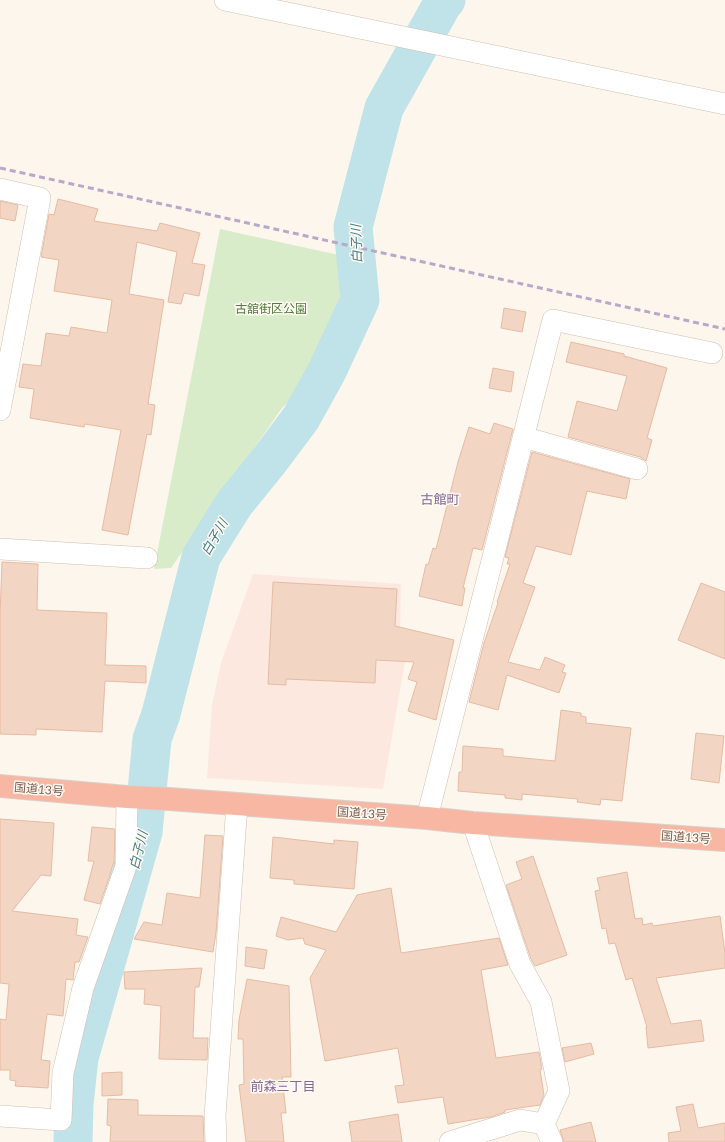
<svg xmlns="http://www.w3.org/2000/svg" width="725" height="1142" viewBox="0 0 725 1142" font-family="Lato,'Noto Sans JP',sans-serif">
  <rect width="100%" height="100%" fill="#fdf6ec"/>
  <path fill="#fde8e0" d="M 253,574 L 401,584 L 400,632 L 410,633 L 383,789 L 207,778 L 212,705 L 221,663 Z"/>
  <path fill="#d8ecc9" d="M 220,229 L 348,257 L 341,313 L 322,356 L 305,386 L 282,408 L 171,568 L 154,569 Z"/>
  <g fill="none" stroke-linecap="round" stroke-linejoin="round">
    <path stroke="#bfe3e8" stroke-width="39" d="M 73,1142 L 74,1104 L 79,1058 L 143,832 L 152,739 L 161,714 L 201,557 L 234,504 L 268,462 L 301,418 L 327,371 L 360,300 L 353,227 L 384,108 L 443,3 L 446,0"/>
  </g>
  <path fill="#f3d5c3" stroke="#e6bba3" d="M 58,199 L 98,209 L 94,221 L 157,231 L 160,223 L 200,233 L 192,263 L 205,265 L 199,296 L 184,293 L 181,304 L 168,302 L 177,252 L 137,242 L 129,294 L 164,300 L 148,404 L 155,405 L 151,435 L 147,434 L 128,535 L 102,530 L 121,430 L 85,424 L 84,427 L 30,418 L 34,389 L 19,387 L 23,364 L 41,366 L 46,333 L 69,336 L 71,327 L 107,333 L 112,300 L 54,291 L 59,260 L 41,257 L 49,214 L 54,215 Z
    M 0,201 L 18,205 L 15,221 L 0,218 Z
    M 504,308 L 526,312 L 522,332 L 501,328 Z
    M 571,342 L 624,354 L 624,356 L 667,368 L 647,438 L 652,440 L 646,461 L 640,457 L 568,437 L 577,401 L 617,411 L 627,376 L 566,362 Z
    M 493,368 L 514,372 L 511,392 L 489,388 Z
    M 494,423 L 513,429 L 482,550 L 473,548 L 463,588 L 465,588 L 462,606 L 419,596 L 426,564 L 428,565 L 433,548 L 436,549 L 458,462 L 469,427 L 490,434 Z
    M 532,452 L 630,479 L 626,499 L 587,491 L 571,555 L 536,546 L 523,583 L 535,587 L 508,662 L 540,670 L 545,657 L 565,665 L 562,672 L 566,673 L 559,693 L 507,675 L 498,710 L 469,702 L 484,643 L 498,603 L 497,602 L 510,564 L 507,564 L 509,558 L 505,557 Z
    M 2,562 L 38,564 L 37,610 L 107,613 L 105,665 L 146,666 L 146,683 L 105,681 L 102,732 L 36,729 L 36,735 L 0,734 L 0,615 Z
    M 273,582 L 397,589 L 395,626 L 454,640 L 436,720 L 408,711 L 417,682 L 408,679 L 414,662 L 376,660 L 375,683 L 286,679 L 286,685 L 268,684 Z
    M 701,583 L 725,592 L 725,659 L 678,640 Z
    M 561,710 L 581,713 L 581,716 L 586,717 L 586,723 L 631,728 L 622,801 L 601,799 L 600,805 L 577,802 L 578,799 L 522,794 L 522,800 L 505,798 L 505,795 L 458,791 L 459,772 L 462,772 L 463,746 L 503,749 L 503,756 L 555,761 Z
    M 696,733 L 724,736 L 719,783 L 691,779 Z
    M 0,819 L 54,823 L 51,876 L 41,875 L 12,911 L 78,919 L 76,935 L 88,937 L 79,962 L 75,962 L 73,980 L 66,979 L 63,1016 L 47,1014 L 41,1060 L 50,1061 L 48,1088 L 15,1086 L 16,1081 L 10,1080 L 10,1070 L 0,1070 L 0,1019 L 6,1020 L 9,984 L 0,983 Z
    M 92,827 L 115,829 L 114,864 L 113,864 L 110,875 L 100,904 L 84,900 L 94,861 L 88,861 Z
    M 205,835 L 223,836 L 216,933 L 213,952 L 134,939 L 144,922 L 162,925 L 167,893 L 200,898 Z
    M 273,837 L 334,844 L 334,840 L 358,842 L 354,889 L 294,884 L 294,880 L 270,878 Z
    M 533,856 L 567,955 L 535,966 L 531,959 L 506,885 L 522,879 L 516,862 Z
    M 627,872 L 635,919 L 642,918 L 643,925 L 652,923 L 653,926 L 720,916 L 725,953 L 725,968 L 656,978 L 671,1024 L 701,1020 L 704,1041 L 648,1048 L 646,1027 L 647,1027 L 632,978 L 626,980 L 615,943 L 609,944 L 606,928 L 602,929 L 595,891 L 600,890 L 597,878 Z
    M 391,888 L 401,953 L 499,938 L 508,965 L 481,970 L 496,1058 L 539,1052 L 542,1069 L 540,1070 L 544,1095 L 540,1105 L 505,1110 L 505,1112 L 490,1117 L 448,1124 L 443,1097 L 398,1103 L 395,1086 L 404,1085 L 398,1048 L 325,1061 L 310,978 L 326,950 L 305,944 L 303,938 L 288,940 L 276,936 L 281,917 L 336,932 L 357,895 Z
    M 246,947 L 267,950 L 264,969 L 245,966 Z
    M 202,968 L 199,987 L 195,987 L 193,1038 L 208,1038 L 207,1060 L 159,1059 L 161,1006 L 144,1004 L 145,989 L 125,989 L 124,972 Z
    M 247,979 L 289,986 L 291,1077 L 282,1077 L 286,1113 L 281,1113 L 284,1142 L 246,1142 L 239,1085 L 244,1084 L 243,1039 L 238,1039 L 239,1020 Z
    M 591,1043 L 594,1054 L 565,1062 L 562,1048 Z
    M 122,1072 L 122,1095 L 102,1096 L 102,1073 Z
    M 108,1099 L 138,1100 L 138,1115 L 203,1116 L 204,1142 L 110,1142 L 111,1126 L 107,1125 Z
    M 693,1104 L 698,1128 L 725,1123 L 725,1142 L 669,1142 L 668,1133 L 681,1131 L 676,1107 Z
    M 398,1114 L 402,1142 L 352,1142 L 349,1122 Z
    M 591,1122 L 596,1142 L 564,1142 L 560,1130 Z"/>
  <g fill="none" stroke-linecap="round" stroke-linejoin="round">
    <g stroke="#d1beb0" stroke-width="22">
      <path id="street" d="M 225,0 L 725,104
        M 0,189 L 40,198 L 0,410
        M 523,437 L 637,469
        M 0,549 L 147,558
        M 427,818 L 553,320 L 712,353
        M 473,823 L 520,964 L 541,1002 L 559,1091 L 544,1124
        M 0,1116 L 61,1120 L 63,1073 L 83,988 L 126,866 L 127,797
        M 544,1124 L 552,1142
        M 216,1142 L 215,1116 L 237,804
        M 450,1142 L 520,1120 L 544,1124"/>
    </g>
    <g stroke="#dad1cd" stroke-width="24">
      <path id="highway" d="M 0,786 L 127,797 L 169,799 L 427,818 L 473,823 L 725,840"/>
    </g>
    <use href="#street" stroke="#fff" stroke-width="21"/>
    <use href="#highway" stroke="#f7b7a3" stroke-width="22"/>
    <path stroke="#b9a8c9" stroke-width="3" stroke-dasharray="6 4" stroke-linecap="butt" d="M 0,168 L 725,329"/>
  </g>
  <g text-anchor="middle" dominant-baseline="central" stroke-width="3" stroke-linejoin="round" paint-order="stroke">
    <g font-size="12" fill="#537a41" stroke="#fffaf3">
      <text x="271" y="308">古舘街区公園</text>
    </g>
    <g font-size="12" fill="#7a5c4d" stroke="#fffaf3">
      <text transform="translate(39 789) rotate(5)">国道13号</text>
      <text transform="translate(362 813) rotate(4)">国道13号</text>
      <text transform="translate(686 837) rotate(4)">国道13号</text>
    </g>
    <g font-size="13" font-style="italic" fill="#437c86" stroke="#fffaf3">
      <text transform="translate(356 244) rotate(-92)">白子川</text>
      <text transform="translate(214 537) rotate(-60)">白子川</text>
      <text transform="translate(138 850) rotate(-76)">白子川</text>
    </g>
    <g font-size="13" fill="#846695" stroke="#fffaf3">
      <text x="440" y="499">古館町</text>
      <text x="283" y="1086">前森三丁目</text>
    </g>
  </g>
</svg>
